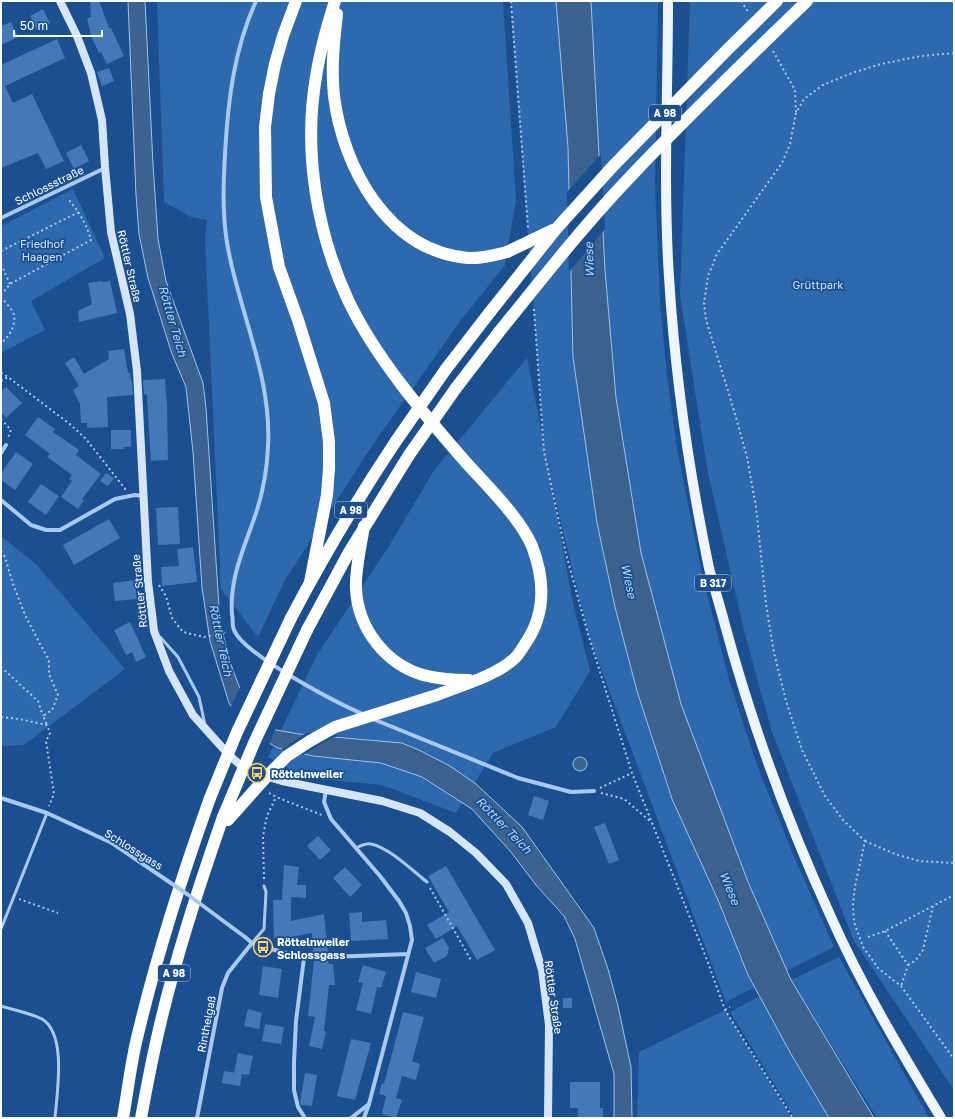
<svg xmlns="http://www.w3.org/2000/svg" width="955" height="1119" viewBox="0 0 955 1119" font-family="'Golos Text',sans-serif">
  <rect width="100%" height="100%" fill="#1b4f8f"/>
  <path fill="#2e69ad" d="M 157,1 L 503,1 L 516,199 L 505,265 L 461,320 L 376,440 L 285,580 L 258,637 L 221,589 L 205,239 L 207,220 L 191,217 L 164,202 Z
    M 510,1 L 658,1 L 655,184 L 660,303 L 667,376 L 677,449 L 702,574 L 730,683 L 757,765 L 792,852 L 834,947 L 788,970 L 726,1002 L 588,634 L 548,468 L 573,604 L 590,671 L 556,727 L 493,753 L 456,813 L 382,785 L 308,778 L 268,757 L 317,655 L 389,546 L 433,472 L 527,358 L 544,444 Z
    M 690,1 L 954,1 L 954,1090 L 854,941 L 772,732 L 744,631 L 707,468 L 680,295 Z
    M 73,189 L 105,258 L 31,301 L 45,330 L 1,353 L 1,226 Z
    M 1,536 L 37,565 L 125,669 L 24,745 L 1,746 Z
    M 839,957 L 929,1118 L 877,1118 L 791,980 Z
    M 760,996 L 829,1118 L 795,1118 L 730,1012 Z
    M 725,1010 L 792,1118 L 637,1118 L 639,1052 Z"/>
  <path fill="#3c6290" stroke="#9cc4f0" d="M 128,1 L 145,1 L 153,164 L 158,239 L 166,281 L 203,383 L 206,408 L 220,622 L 230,662 L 242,694 L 253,710 L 276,730 L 299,734 L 402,743 L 421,751 L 450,766 L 476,784 L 522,827 L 594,928 L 608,969 L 618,1006 L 631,1067 L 632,1118 L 614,1118 L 614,1074 L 575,939 L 564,916 L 536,885 L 511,852 L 472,809 L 422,777 L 381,763 L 313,756 L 278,748 L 248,731 L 229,703 L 210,641 L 202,588 L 193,452 L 186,387 L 172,354 L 148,278 L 139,234 L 136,195 Z
    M 556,1 L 591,1 L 605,270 L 616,398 L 641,553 L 681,704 L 748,882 L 791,980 L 874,1118 L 829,1118 L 791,1054 L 748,975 L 718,900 L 672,799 L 637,691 L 615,607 L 597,523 L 573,357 L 568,147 Z
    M573 764a7 7 0 1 1 14 0a7 7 0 1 1-14 0Z"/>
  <path fill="#1b4f8f" d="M 601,154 L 605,229 L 569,272 L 567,192 Z
    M 241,685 L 244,694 L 254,709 L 276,728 L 269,745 L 246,733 L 230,709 Z
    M 306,733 L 340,735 L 328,740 L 303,755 L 281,750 Z"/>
  <path fill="#4478b7" d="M 90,1 L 99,1 L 109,28 L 111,28 L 124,56 L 107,64 L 101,52 L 99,53 L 91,36 L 87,18 L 91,17 Z
    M 43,9 L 50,23 L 37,30 L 30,16 Z
    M 11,22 L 18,37 L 1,45 L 1,26 Z
    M 57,39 L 65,58 L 5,86 L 13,103 L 32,94 L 64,161 L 46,169 L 38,153 L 1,168 L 1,65 Z
    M 109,68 L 114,81 L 102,86 L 97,72 Z
    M 81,145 L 89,161 L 74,169 L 66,153 Z
    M 102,281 L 102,282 L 110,281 L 117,313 L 79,322 L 78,311 L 92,304 L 88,283 Z
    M 124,349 L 128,373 L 130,373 L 131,381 L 132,381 L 133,395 L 107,397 L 108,427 L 87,428 L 87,423 L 81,423 L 80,404 L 73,390 L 79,386 L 65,363 L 74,357 L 84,374 L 109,359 L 108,351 Z
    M 165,379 L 167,406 L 168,460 L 151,461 L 147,397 L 147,394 L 144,395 L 143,380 Z
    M 6,387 L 22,403 L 6,418 L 1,412 L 1,392 Z
    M 38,417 L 55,429 L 53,432 L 79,450 L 76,455 L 101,474 L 82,499 L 84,500 L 78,509 L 61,497 L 72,481 L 69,479 L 72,475 L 47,457 L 50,454 L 25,435 Z
    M 111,430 L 131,430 L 131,447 L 124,447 L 124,449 L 111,449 Z
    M 16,452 L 33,464 L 15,490 L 1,480 L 1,473 Z
    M 106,473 L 114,478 L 108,486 L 100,481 Z
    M 41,484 L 59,496 L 46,515 L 28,502 Z
    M 178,507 L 180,544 L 158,545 L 156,508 Z
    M 109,519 L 120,538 L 74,565 L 63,545 Z
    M 193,547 L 197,582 L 162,586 L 161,567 L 179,566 L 177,549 Z
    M 135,580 L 137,599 L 115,601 L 113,583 Z
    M 130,622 L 146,657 L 136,662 L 132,652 L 126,655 L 114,630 Z
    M 534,796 L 549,801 L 543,820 L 528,815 Z
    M 605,823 L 619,860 L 609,864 L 594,827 Z
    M 318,836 L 331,850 L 320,860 L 307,846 Z
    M 284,865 L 299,867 L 297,885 L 306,885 L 306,898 L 291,897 L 291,921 L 324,914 L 328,954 L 313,953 L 312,933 L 291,937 L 291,938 L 274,938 L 273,900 L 282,900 Z
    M 446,866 L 495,950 L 477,960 L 457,926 L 436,939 L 427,925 L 449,912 L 428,876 Z
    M 345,867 L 362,885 L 350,897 L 333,878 Z
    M 362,912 L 362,922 L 386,920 L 388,939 L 351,941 L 349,913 Z
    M 443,938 L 449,948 L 447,956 L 434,963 L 425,948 Z
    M 314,961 L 328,961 L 329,964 L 333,964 L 335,985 L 329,985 L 324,1031 L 326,1031 L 322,1049 L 309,1046 L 315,1017 L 308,1016 Z
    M 363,965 L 386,972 L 381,988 L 377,987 L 371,1014 L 356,1010 L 363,983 L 358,982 Z
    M 263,966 L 282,969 L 278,998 L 259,995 Z
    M 416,972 L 441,979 L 436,998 L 411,992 Z
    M 563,998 L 572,998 L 572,1008 L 563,1008 Z
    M 248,1009 L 262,1013 L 259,1029 L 244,1026 Z
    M 403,1012 L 424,1017 L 412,1061 L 420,1064 L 416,1080 L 402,1076 L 396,1098 L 402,1100 L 396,1118 L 382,1114 L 386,1096 L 379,1094 L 382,1083 L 384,1084 Z
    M 265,1024 L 284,1027 L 281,1044 L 262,1041 Z
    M 351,1039 L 371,1043 L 355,1100 L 337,1096 Z
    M 238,1053 L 253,1056 L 249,1075 L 234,1073 Z
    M 224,1071 L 242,1074 L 240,1086 L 222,1083 Z
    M 305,1073 L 317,1075 L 312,1106 L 301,1105 L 300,1102 Z
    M 570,1082 L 600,1082 L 600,1108 L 603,1108 L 603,1118 L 578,1118 L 578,1108 L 570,1108 Z"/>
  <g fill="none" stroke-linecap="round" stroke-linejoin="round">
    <path stroke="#a9c9ee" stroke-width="2" stroke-dasharray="2 3" stroke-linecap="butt" d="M 511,1 L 528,228
      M 741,1 L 749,13
      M 773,51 L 795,90 L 796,112
      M 954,53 L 921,56 L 881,64 L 852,73 L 823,85 L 804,99 L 796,113 L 790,144 L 782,163 L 717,254 L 708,276 L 704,303 L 706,320 L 733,407 L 747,457 L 756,507 L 766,604 L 774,653 L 786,701 L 802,750 L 825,796 L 843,820 L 865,841 L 855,886 L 853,905 L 854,922 L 863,947 L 879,969 L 901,986 L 954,1059
      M 1,251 L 79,212
      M 1,264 L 10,284
      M 1,295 L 10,284 L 91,240 C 87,225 79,212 69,200
      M 1,297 C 5,302 12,309 14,315 C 16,326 9,337 1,343
      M 534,309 L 544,452 L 566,554 L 588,634 L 632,773 L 707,960 L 725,1010 L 793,1118
      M 1,373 L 8,377 L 71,425 L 86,439 L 126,490
      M 1,381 L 8,377
      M 1,419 L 11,430 L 8,438
      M 1,551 L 5,557 L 13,584 L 25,615 L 40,644 L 49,660 L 49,674 L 58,695 L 52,710 L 43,716 L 47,725
      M 159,585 L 166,596 L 172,618 L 183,632 L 204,637 L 227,632
      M 1,667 L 38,701 L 43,716
      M 1,717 L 19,719 L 47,725 L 50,733 L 46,741 L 54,794 L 49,806
      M 600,788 L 632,773
      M 269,793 L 276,797 L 322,815
      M 601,793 L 624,799 L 651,822
      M 865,841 L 895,854 L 919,861 L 954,863
      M 264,879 L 263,836 L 267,816 L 276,797
      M 430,888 L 472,962
      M 19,899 L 58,913
      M 885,931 L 908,965 L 901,986
      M 868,937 L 885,931 L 954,895
      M 908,965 L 916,960 L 923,950 L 933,906
      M 725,1010 L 730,1007"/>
    <path stroke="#a9c9ee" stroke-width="3" d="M 160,637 L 178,657 L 199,697 L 205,725
      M 356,848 C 360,846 366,843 371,844 C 388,847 413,871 427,882
      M 1,929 L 47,813
      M 252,943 L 264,929 L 266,892 L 264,886
      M 1,1006 C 14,1010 30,1013 42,1019 C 67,1034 57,1093 55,1118"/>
    <path stroke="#a9c9ee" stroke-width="4" d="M 256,1 C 234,49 228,101 225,154 C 223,189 222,224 230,258 C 243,320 272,382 268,447 C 267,469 264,488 257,510 C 246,544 229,577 232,614 C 233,619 232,626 234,630 C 244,655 339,704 365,715
      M 1,218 L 105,168
      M 1,453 L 6,445
      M 1,500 L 31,525 L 46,530 L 60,530 L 115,499 L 135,495 L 143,496
      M 373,719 L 518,778 L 571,792 L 594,791
      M 326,790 L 324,802 L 331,819 L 380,876 L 399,901 L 406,913 L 410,926 L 412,940 L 369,1104 L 364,1118
      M 1,798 L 47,813 L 112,843
      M 245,937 L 252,943 L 260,946 L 304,958 L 408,954
      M 304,958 L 296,1021 L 294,1062 L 294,1090 L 298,1107 L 305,1118
      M 197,1118 L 222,988 L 228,973 L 252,943
      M 351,1118 L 369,1104"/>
    <path stroke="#d6e6fa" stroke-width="8" d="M 60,1 L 77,36 L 91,73 L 102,120 L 105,167 L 111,232 L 130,314 L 137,371 L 148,582 L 153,622 L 154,631 L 169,671 L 193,715 L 229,755 L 246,770 L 282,781 L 382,801 L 420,813 L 450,832 L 476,853 L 506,884 L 528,923 L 542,970 L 549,1025 L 548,1118"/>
    <path stroke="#f0f6ff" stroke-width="10" d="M 668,1 C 668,93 663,185 669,277 C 675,375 689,472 709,568 C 714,587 720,606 725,625 C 752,725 788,823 831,917 C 862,987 902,1053 941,1118"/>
    <path stroke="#fff" stroke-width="12" d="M 296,1 L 283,36 L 275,64 L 269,94 L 265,127 L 266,197 L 279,267 L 298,320 L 324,403 L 329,442 L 329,468 L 327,495 L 310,582
      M 335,1 C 327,26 320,51 316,77 C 303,152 317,234 349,302 C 376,358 423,413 463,459 C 485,484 519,516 532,546 C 545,580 546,614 525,644 C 522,649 519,654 515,658 C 496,676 462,685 437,695
      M 337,14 C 334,41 331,68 334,96 C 343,168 388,251 468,258 C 481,259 494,255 507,252
      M 446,369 L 490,312
      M 456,388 L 499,332
      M 364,526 C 361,546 355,569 356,589 C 358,629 386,664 423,675 C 438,679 453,680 469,680
      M 291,618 C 323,557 358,498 396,441
      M 307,630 L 348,554 L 409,455
      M 123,1118 C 128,1090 131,1061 138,1034 C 157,954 182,876 210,798
      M 141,1118 C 146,1091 151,1064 157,1038 C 174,962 198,889 223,817"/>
    <path stroke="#a9c9ee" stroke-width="4" d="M 112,843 L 187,894 L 245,937"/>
    <path stroke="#fff" stroke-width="12" d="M 507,252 L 553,230
      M 490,312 L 556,229 L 614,165 L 729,48 L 777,1
      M 499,332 C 542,279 584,225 631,176 C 688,116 748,58 807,1
      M 396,441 L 446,369
      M 409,455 L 456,388
      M 210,798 L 237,732 L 291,618
      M 223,817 L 254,743 L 307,630
      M 228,820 L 268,775 L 287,756 L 310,741 L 335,727 L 437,695"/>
  </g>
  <defs>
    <g id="bus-ring" transform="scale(1)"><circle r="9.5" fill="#1b4f8f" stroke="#ffd166" stroke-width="1.5"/><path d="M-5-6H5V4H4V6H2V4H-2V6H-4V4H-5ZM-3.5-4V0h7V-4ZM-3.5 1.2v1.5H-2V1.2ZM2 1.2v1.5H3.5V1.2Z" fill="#ffd166"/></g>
  </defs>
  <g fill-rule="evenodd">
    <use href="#bus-ring" x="257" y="773"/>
    <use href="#bus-ring" x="263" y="947"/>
  </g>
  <g text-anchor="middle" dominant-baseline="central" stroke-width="3.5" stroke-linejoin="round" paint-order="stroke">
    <g fill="#1b4f8f" stroke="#bbcadd" stroke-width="1">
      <rect x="649" y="105" width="32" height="16" rx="3"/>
      <rect x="335" y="502" width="32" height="16" rx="3"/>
      <rect x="695" y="575" width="36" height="16" rx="3"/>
      <rect x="158" y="965" width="32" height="16" rx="3"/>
    </g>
    <g font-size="10" font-weight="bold" fill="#fff">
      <text x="665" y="113">A 98</text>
      <text x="351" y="510">A 98</text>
      <text x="713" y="583">B 317</text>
      <text x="174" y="973">A 98</text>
    </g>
    <g font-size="11" fill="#fff" stroke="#1b4f8f">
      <text transform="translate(49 185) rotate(-26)">Schlossstraße</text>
      <text transform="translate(130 266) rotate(77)">Röttler Straße</text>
      <text transform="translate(139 591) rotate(-96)">Röttler Straße</text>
      <text transform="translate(134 849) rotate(32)">Schlossgass</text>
      <text transform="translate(554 997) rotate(82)">Röttler Straße</text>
      <text transform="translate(206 1024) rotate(-79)">Rinthelgaß</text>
    </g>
    <g font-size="11" fill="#cfe3fa" stroke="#1b4f8f">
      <text x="42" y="243">Friedhof<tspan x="42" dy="13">Haagen</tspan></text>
      <text x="818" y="284">Grüttpark</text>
    </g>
    <g font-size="11" font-weight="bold" fill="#fff" stroke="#1b4f8f" text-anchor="start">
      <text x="271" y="773">Röttelnweiler</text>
      <text x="277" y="941">Röttelnweiler<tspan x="277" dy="13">Schlossgass</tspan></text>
    </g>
    <g font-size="12" font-style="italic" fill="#b5d3f5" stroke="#1b4f8f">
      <text transform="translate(589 260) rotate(-92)">Wiese</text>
      <text transform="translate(173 321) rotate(74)">Röttler Teich</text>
      <text transform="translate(629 581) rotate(78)">Wiese</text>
      <text transform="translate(221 640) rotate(78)">Röttler Teich</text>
      <text transform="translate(504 825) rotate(46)">Röttler Teich</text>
      <text transform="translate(730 888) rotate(68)">Wiese</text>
    </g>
  </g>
  <rect width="955" height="1119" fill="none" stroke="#ffffff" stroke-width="4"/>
  <path d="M14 30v6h88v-6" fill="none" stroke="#ffffff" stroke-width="2"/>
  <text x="20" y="30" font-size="12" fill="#ffffff" stroke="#1b4f8f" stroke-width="3" paint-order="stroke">50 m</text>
</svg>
